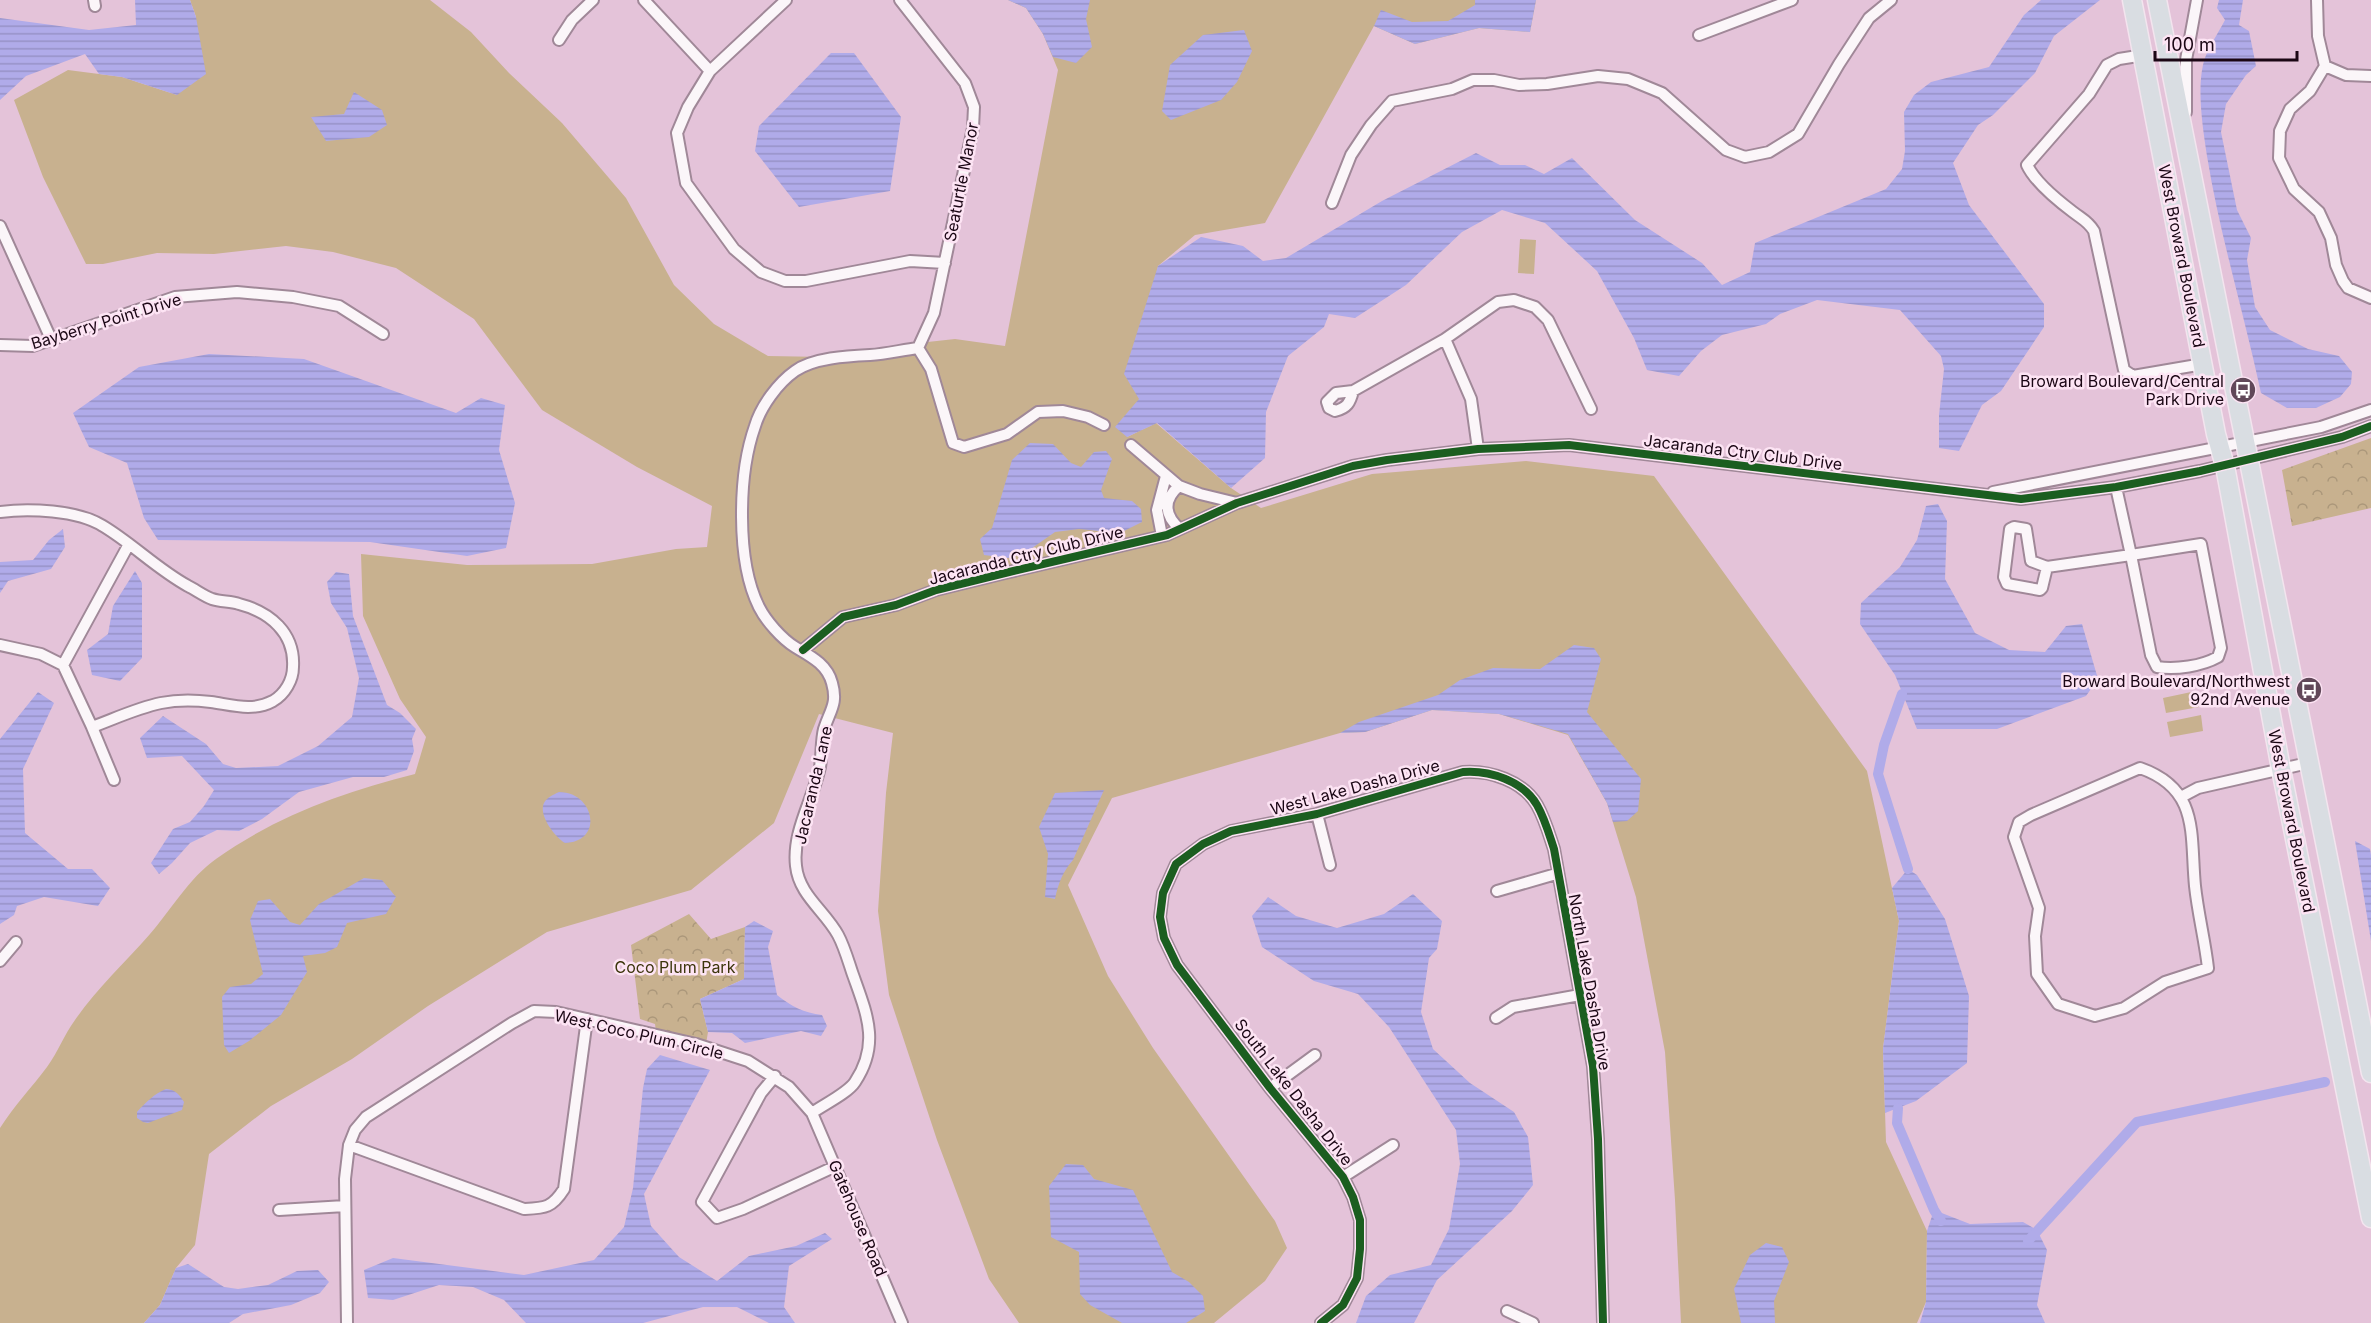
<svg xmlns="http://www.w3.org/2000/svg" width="2371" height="1323" viewBox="0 0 2371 1323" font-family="Inter,sans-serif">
  <defs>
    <pattern id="park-crowns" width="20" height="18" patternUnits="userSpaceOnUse" patternTransform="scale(1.5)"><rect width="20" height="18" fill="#c8b18f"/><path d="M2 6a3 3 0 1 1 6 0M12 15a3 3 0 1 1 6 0" fill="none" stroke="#ab977a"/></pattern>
    <pattern id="water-rules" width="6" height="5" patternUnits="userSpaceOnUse" patternTransform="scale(1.5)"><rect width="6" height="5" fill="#b0abe9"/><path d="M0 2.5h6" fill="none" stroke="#9792c7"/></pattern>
  </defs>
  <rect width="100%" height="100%" fill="#e4c3d9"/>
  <path fill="#c8b18f" d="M 190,0 L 430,0 L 471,32 L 509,73 L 562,123 L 626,198 L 674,285 L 714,324 L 768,356 L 826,357 L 891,346 L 955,339 L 1005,346 L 1058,70 L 1043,34 L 1026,8 L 1008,0 L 1536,0 L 1530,32 L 1479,28 L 1415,44 L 1374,26 L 1265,223 L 1195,235 L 1158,266 L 1140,399 L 1127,437 L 1156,423 L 1231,488 L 1261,508 L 1372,474 L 1526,461 L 1654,476 L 1867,771 L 1899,921 L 1883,1049 L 1886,1142 L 1927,1231 L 1926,1302 L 1917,1323 L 1681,1323 L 1675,1200 L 1665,1052 L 1636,897 L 1607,803 L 1568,735 L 1499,714 L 1432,710 L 1365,732 L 1340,733 L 1112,798 L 1068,885 L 1108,976 L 1153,1048 L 1275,1221 L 1287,1248 L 1265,1281 L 1214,1323 L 1019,1323 L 989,1279 L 937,1140 L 889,995 L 878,911 L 886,793 L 893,733 L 819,714 L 774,823 L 691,890 L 547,932 L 428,1006 L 352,1059 L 271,1106 L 209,1154 L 195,1245 L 176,1268 L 160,1305 L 144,1323 L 0,1323 L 0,1128 C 14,1106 32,1087 47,1067 C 58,1052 64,1035 75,1020 C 96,989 125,963 150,934 C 171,910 189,878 216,859 C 276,816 344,792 415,774 L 426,737 L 400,699 L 363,616 L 361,554 L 467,565 L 592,564 L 676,549 L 707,547 L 712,506 L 637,467 L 542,410 L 474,319 L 396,268 L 333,252 L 286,246 L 214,254 L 157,253 L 103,264 L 86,264 L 43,177 L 14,100 L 68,70 L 122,77 L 177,95 L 196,17 Z
    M 1520,239 L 1536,240 L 1534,274 L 1518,273 Z
    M 2196,691 L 2199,707 L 2166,713 L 2163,698 Z
    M 2201,715 L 2203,731 L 2170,737 L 2167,722 Z"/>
  <path fill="url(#park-crowns)" d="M 2371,438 L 2371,508 L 2292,526 L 2282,470 Z
    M 689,914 L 711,939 L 745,927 L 744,979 L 700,999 L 708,1032 L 706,1044 L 656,1031 L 655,1024 L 640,1019 L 631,945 Z"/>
  <path fill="url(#water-rules)" d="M 135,0 L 190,0 L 196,17 L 206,74 L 177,95 L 122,77 L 99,74 L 85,54 L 26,76 L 0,100 L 0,18 L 89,30 L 136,25 Z
    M 1008,0 L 1090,0 L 1086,19 L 1092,47 L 1076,63 L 1053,57 L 1043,34 L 1026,8 Z
    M 1475,0 L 1536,0 L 1530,32 L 1479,28 L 1415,44 L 1374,26 L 1381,10 L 1412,22 L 1448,21 L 1475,5 Z
    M 2041,0 L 2100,0 L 2054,36 L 2035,73 L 1993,115 L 1978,125 L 1953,163 L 1969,205 L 2044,304 L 2044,327 L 2001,391 L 1982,405 L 1959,451 L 1939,448 L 1939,415 L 1944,369 L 1941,356 L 1900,310 L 1817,300 L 1780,314 L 1766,324 L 1722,335 L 1701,351 L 1679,376 L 1647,370 L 1634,338 L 1597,271 L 1545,223 L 1502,210 L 1462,232 L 1406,285 L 1355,318 L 1329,314 L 1324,327 L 1288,356 L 1266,412 L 1265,458 L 1231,488 L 1157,423 L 1127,437 L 1115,427 L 1139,399 L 1124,374 L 1158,266 L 1201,237 L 1243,246 L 1263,261 L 1286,258 L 1382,201 L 1476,153 L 1500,165 L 1525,165 L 1544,174 L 1572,158 L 1635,220 L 1702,263 L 1722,285 L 1750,272 L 1755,243 L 1886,189 L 1902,169 L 1905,151 L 1904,112 L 1914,95 L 1931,82 L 1989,67 L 2024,15 Z
    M 2219,0 L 2243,0 L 2239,25 L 2249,31 L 2256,66 L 2246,75 L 2226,104 L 2221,132 L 2237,210 L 2251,238 L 2247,260 L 2255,307 L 2270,330 L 2308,349 L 2339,356 L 2352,372 L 2351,384 L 2340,397 L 2316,408 L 2287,408 L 2261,393 C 2244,313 2220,236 2207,156 C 2203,130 2197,91 2203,65 C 2206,50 2218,34 2225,20 L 2217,8 Z
    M 1244,30 L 1252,51 L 1237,82 L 1221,100 L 1171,120 L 1162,111 L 1170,65 L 1203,35 Z
    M 831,53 L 854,53 L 901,117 L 890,191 L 799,207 L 755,151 L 759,126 Z
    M 354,92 L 382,110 L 387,125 L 369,137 L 326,141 L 311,117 L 344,114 Z
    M 209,354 L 304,359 L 456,413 L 481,398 L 505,405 L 499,450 L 515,503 L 506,548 L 467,556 L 370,542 L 158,540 L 144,518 L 127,463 L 89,447 L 73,413 L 139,367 Z
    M 1030,443 L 1053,444 L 1071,463 L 1081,467 L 1094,452 L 1106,451 L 1112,459 L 1101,490 L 1104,498 L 1132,501 L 1141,509 L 1142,522 L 1120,533 L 1079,529 L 1055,532 L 1025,553 L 1008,558 L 984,555 L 980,539 L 992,528 L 1012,460 Z
    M 1938,504 L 1947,521 L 1945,579 L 1975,633 L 2009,650 L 2045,652 L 2066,626 L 2082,624 L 2098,679 L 2086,696 L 1997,729 L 1917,729 L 1895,675 L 1860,624 L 1861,603 L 1900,567 L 1917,540 L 1926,506 Z
    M 63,529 L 65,547 L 51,569 L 8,581 L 0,593 L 0,562 L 33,560 L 49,540 Z
    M 135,571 L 142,583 L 142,658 L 120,681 L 92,675 L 87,650 L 108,634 L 113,606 Z
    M 336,572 L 349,574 L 353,616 L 387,705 L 400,713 L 416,729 L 412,739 L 414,751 L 407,770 L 384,777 L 353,777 L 299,792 L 262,819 L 239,831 L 217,830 L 190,843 L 172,863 L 159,874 L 151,863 L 173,829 L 190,822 L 204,806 L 214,790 L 182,756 L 147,758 L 140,738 L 163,716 L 206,744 L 223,764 L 236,768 L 278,766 L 318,746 L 352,717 L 359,678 L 347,628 L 331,603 L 327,582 Z
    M 1574,645 L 1594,648 L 1601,659 L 1587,712 L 1641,779 L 1638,811 L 1627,821 L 1613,822 L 1607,803 L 1568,734 L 1499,714 L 1432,710 L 1365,732 L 1340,733 L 1359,722 L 1438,695 L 1460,680 L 1493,668 L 1540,669 Z
    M 38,692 L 54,703 L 23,769 L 25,833 L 68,869 L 92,869 L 110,888 L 98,906 L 44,897 L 17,906 L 14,915 L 0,924 L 0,739 Z
    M 1104,790 L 1073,860 C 1063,871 1058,884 1055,899 L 1045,897 L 1048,854 L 1039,827 L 1055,793 Z
    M 559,792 C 595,792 604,842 565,843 C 555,837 538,815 544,803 C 547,797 553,795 559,792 Z
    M 2355,841 L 2370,849 L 2371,855 L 2371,941 Z
    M 1908,869 L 1917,875 L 1945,919 L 1969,996 L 1967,1063 L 1916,1101 L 1885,1113 L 1883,1049 L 1899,921 L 1892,888 Z
    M 364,878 L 382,880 L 396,897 L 386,914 L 347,923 L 337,947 L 325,953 L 303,956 L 307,972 L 281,1015 L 249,1041 L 229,1053 L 224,1045 L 222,997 L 230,987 L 251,984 L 263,974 L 250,920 L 258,901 L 270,899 L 290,922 L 300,925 L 319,904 Z
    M 1413,894 L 1442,921 L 1437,949 L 1429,958 L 1421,1012 L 1433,1049 L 1470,1083 L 1514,1112 L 1528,1137 L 1533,1185 L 1512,1211 L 1437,1280 L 1414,1323 L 1356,1323 L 1366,1296 L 1390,1275 L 1431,1265 L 1449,1229 L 1460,1164 L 1456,1130 L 1389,1027 L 1358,994 L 1314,981 L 1262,947 L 1252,916 L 1268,897 L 1296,916 L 1337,928 L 1384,914 Z
    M 754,921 L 773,931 L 768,947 L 777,995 C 791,1006 804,1013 822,1015 L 827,1026 L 821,1036 L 801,1031 L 745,1043 L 732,1033 L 708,1032 L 700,999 L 744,979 L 745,927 Z
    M 660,1055 L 710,1070 L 644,1194 L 651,1226 L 679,1257 L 717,1281 L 749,1256 L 796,1246 L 825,1233 L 832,1239 L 789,1266 L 784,1307 L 795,1323 L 769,1323 L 737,1307 L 703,1307 L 643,1323 L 526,1323 L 504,1300 L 473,1287 L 439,1285 L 393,1300 L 368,1298 L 364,1270 L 393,1258 L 524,1275 L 594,1260 L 624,1227 L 633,1188 L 643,1088 L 647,1069 Z
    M 166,1089 C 176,1090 179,1094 184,1102 L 182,1110 L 148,1123 L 143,1122 L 137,1118 L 137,1112 C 146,1102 154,1094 166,1089 Z
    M 1066,1164 L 1083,1165 L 1094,1179 L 1133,1190 L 1172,1272 L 1189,1282 L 1203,1296 L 1205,1311 L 1186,1323 L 1122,1323 L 1090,1305 L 1080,1294 L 1079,1252 L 1051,1237 L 1049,1186 Z
    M 1934,1210 L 1970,1224 L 2023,1222 L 2037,1230 L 2047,1250 L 2037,1305 L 2045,1323 L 1920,1323 L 1926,1302 L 1927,1231 Z
    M 1766,1243 L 1782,1247 L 1789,1262 L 1774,1301 L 1775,1323 L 1741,1323 L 1734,1289 L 1750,1255 Z
    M 188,1264 L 224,1287 L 238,1289 L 268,1285 L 297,1271 L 318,1270 L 329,1282 L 320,1293 L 291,1305 L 243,1314 L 229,1323 L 144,1323 L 160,1305 L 176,1268 Z"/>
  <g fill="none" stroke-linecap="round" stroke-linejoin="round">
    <path stroke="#b0abe9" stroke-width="10" d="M 1902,694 L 1884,745 L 1878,774 L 1908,869
      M 1898,1108 L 1897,1123 L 1934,1210 L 1941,1221
      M 2028,1241 L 2137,1122 L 2325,1082"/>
    <g stroke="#a08898" stroke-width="14">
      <path id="minor" d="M 94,0 L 95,6
        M 644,0 L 710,71
        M 786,0 L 710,71 L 688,107 L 677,133 L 686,183 L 734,249 L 761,272 L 785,281 L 806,281 L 910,261 L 945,263
        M 900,0 L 965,83 L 974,107 L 973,128 L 934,313 L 918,348
        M 2317,0 L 2318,36 L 2325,66
        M 1699,35 L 1792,0
        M 559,40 L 572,20 L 593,0
        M 2144,55 L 2119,59 L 2107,65 L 2089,94 L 2027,165 C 2035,182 2057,200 2073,212 C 2082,219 2088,221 2094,231 L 2124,370 L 2133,376 L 2203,364
        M 2325,66 L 2310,91 L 2290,109 L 2280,131 L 2279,158 L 2294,189 L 2319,212 L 2331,238 L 2336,265 L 2343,281 L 2348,288 L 2371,298
        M 2325,66 L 2346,75 L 2371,76
        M 2186,112 L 2186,60 L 2197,0
        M 1332,203 L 1351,155 L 1371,125 L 1392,101 L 1452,89 L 1473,80 L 1494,80 L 1519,85 L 1547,84 L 1598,76 L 1628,79 L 1662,93 L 1726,150 L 1745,157 L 1769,152 L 1798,134 L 1839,64 L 1869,18 L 1891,0
        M 0,226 L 51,339
        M 1445,339 L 1471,399 L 1478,449
        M 0,345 L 33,346 L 175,297 L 237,292 L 293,297 L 339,306 L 383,334
        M 1353,391 C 1350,403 1347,408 1335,411 L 1329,408 L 1327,402 L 1336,393 L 1353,391 L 1445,339 L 1498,302 L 1514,300 L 1535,307 L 1548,320 L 1591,409
        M 1131,445 L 1179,486 L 1200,494 L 1237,503
        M 1179,486 C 1163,500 1164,515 1180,529
        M 1993,492 L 2321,427 L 2371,410
        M 0,512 C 28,508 78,510 103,526 C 133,544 157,569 188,586 C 196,590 204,596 212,599 C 221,602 231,601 239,604 C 270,612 295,633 293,667 C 293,680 285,694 273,701 C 253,712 232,705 211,702 C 195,700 176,700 161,703 C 137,708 114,719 92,727 L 63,665 L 41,654 L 0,645
        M 1162,536 L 1157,510 L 1166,476
        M 2047,567 L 2031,561 L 2026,529 L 2014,527 L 2010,529 L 2004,577 L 2007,584 L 2040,590 L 2042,588 L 2047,567 L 2131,555 L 2151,655 L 2157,667 C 2176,670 2202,666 2218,657 L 2221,648 L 2201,544 L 2131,555 L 2116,487
        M 803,650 L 843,617 L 896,605 L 936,590 L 1005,573 L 1167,535 L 1237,503 L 1353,466 L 1387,460 L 1478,449 L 1569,445 L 2021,499 L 2116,487 L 2200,471 L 2342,437 L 2371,426
        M 63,665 L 129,544
        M 92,727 L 114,780
        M 2140,768 C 2200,789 2190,834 2195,886 C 2198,914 2205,941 2208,968 L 2165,982 L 2124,1008 L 2095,1016 L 2058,1004 L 2037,974 L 2035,936 L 2039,908 L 2014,837 L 2019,822 L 2031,815 Z
        M 2181,797 L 2198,788 L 2308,763
        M 1317,814 L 1330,865
        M 1497,891 L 1556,874
        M 0,961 L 16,942
        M 1496,1018 L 1513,1007 L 1580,995
        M 775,1076 L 761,1093 L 702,1202 L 717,1218 L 743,1209 L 836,1166
        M 1270,1088 L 1315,1055
        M 812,1113 C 823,1105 848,1093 855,1082 C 881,1043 866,1012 852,972 C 848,960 844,946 838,935 C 825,911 799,895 796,866 C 792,831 813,800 820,767 C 822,755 821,741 824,729 C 830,710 838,704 832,683 C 827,664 810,656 795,647 C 782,639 766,621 759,607 C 736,561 738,474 755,426 C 761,406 778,383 795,371 C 813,358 847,356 870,355 C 886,354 902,350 918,348 L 931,369 L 953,443 L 964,447 L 1007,434 L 1038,412 L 1063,411 L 1088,417 L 1104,425
        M 349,1145 L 524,1209 C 545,1208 552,1208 564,1189 L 587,1019
        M 1343,1177 L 1393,1145
        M 279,1210 L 345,1206
        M 1507,1311 L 1533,1323
        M 347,1323 L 345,1179 L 349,1145 L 355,1130 L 366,1117 L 512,1023 L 534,1011 L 556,1012 L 696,1044 L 748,1061 L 789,1087 L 812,1113 L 902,1323
        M 1321,1323 L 1343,1305 L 1357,1278 L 1360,1249 L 1360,1220 L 1353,1197 L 1343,1177 L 1270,1088 L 1177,965 L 1164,938 L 1160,917 L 1163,893 L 1176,864 L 1203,844 L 1231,831 L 1317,814 L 1463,772 C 1490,770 1523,781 1537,805 C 1545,819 1549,834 1554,849 L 1593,1066 L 1598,1139 L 1603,1323"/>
    </g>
    <g stroke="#f3e4ee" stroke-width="21">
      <path id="primary" d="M 2132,0 L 2216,434 L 2225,466 L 2281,769 L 2371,1218
        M 2157,0 L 2371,1073"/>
    </g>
    <use href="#minor" stroke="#fbf6f9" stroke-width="10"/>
    <use href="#primary" stroke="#d9dde2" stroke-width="18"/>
    <g stroke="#fde4f4" stroke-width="11">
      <path id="cycleway" d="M 803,650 L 843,617 L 896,605 L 936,590 L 1005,573 L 1167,535 L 1237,503 L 1353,466 L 1387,460 L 1478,449 L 1569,445 L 2021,499 L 2116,487 L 2200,471 L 2342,437 L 2371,426
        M 1321,1323 L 1343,1305 L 1357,1278 L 1360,1249 L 1360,1220 L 1353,1197 L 1343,1177 L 1270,1088 L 1177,965 L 1164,938 L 1160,917 L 1163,893 L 1176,864 L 1203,844 L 1231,831 L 1317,814 L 1463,772 C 1490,770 1523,781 1537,805 C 1545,819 1549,834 1554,849 L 1593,1066 L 1598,1139 L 1603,1323"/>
    </g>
    <use href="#cycleway" stroke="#1b5e20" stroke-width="8"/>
  </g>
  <defs>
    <g id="bus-disc" transform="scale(1.35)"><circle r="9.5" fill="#614859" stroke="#fde4f4"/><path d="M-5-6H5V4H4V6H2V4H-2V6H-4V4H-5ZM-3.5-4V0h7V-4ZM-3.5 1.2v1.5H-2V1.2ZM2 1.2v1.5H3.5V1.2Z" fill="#fff"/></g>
  </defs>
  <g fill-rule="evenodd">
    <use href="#bus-disc" x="2243" y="390"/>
    <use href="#bus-disc" x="2309" y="690"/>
  </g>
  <g text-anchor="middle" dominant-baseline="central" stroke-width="5" stroke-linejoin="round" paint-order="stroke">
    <g font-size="16" fill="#1a0614" stroke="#fde4f4">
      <text transform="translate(961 182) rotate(-79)">Seaturtle Manor</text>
      <text transform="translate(2182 256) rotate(79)">West Broward Boulevard</text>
      <text transform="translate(106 321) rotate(-17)">Bayberry Point Drive</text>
      <text transform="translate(1743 452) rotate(7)">Jacaranda Ctry Club Drive</text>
      <text transform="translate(1026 555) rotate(-14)">Jacaranda Ctry Club Drive</text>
      <text transform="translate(813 785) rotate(-77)">Jacaranda Lane</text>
      <text transform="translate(1355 787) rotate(-15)">West Lake Dasha Drive</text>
      <text transform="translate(2292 821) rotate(79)">West Broward Boulevard</text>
      <text transform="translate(1590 982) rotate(80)">North Lake Dasha Drive</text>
      <text transform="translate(639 1034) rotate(13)">West Coco Plum Circle</text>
      <text transform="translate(1294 1092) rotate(52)">South Lake Dasha Drive</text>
      <text transform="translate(858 1218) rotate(67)">Gatehouse Road</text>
    </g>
    <g font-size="16" fill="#1a0614" stroke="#fde4f4" text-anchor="end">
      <text x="2224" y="381">Broward Boulevard/Central<tspan x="2224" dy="18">Park Drive</tspan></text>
      <text x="2290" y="681">Broward Boulevard/Northwest<tspan x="2290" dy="18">92nd Avenue</tspan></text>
    </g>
    <g font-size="16" fill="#3c350c" stroke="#fde4f4">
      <text x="675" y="967">Coco Plum Park</text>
    </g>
  </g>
  <path d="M2155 51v9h142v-9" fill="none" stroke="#1a0614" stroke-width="3"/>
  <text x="2164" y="51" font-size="18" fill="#1a0614" stroke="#fde4f4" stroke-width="4.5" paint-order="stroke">100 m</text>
</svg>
